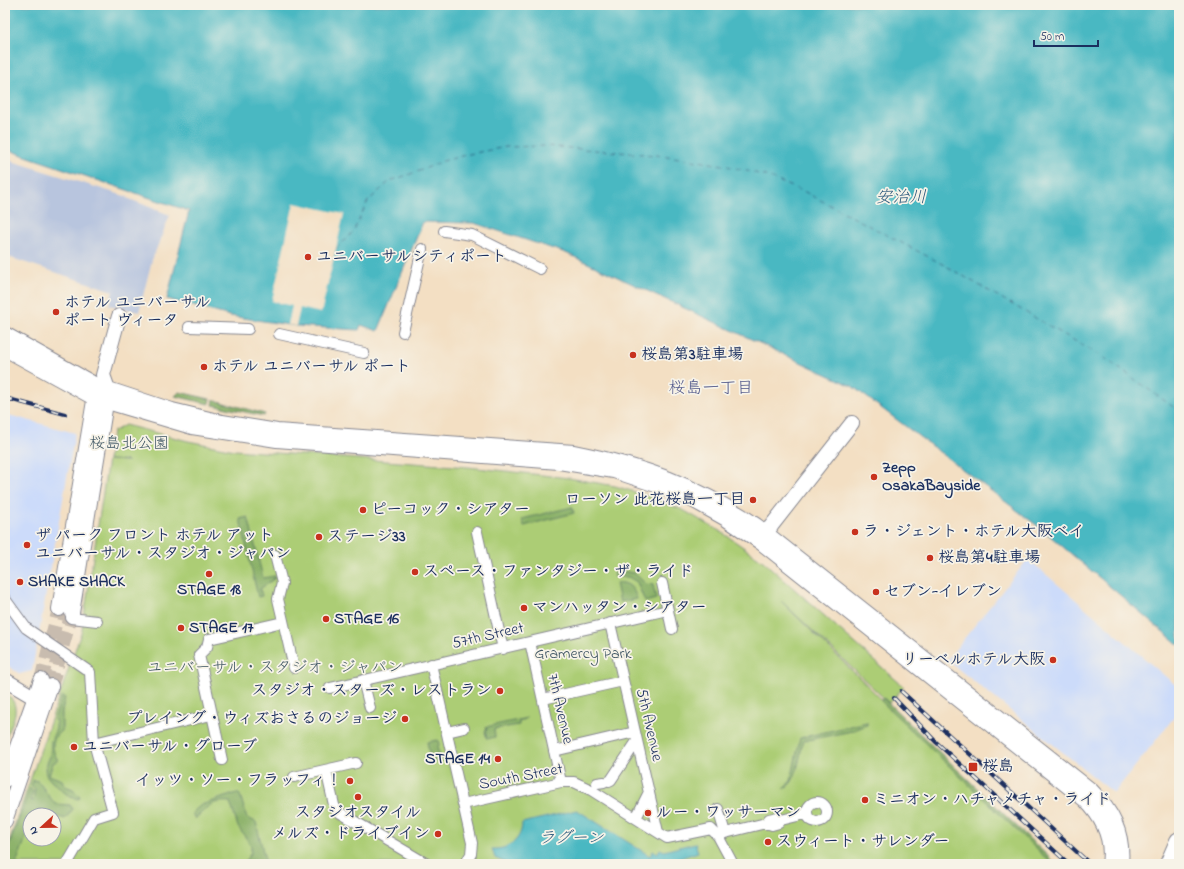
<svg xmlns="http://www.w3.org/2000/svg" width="1184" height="869" viewBox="0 0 1184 869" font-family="'Indie Flower','Klee One',sans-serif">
  <rect width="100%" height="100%" fill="#f7f3e8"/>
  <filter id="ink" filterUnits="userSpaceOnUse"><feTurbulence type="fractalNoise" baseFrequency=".025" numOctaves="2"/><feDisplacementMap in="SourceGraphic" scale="8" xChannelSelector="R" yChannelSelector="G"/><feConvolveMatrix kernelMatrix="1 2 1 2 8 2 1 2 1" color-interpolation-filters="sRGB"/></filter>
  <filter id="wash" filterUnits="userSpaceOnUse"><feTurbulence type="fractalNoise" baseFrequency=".012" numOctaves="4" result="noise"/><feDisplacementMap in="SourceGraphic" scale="16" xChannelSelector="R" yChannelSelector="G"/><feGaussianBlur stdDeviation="0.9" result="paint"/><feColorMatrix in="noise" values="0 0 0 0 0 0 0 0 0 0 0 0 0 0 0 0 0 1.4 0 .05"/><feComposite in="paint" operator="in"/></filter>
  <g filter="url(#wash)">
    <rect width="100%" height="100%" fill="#f3dfc3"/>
    <path fill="#ccdbfa" d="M 5,414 L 75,433 L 32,671 L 20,674 L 5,664 Z
      M 1028,559 L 1179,688 L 1179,711 L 1114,793 L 947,660 Z"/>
    <path fill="#b8c5de" d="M 5,159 L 128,197 L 127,198 L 170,215 L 152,260 L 139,312 L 109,305 L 113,291 L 5,256 Z"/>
    <path fill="#accd75" stroke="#647e6a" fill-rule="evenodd" d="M 125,425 L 188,441 L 234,450 L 468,467 L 569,478 L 615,486 L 645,495 L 683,510 L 723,533 L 763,561 L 904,687 L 889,703 L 781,601 L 965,781 L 1053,864 L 5,864 L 5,853 L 82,630 L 108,460 L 128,461 L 108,460 L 113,432 ZM 30,815 L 54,815 L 54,839 L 30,839 Z
      M 5,693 C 24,706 12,722 5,740 Z"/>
    <path fill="#89b066" stroke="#527062" d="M 179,392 L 210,399 L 209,404 L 175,396 Z
      M 214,400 L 265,414 L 264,416 L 213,405 Z
      M 572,507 L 574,513 L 524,526 L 522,519 Z
      M 248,517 L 263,578 L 275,576 L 275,578 L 260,589 L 262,596 L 258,597 L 240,519 Z
      M 621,571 L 634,573 L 646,584 L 653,585 L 656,599 L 645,602 L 637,582 L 628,577 L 615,577 L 614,572 Z
      M 616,583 C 628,581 634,588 637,599 L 620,602 Z
      M 62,696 L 65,698 L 62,711 L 62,730 C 51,738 51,750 58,760 L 53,763 L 49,775 L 62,780 L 65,786 L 73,789 L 80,796 L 79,799 L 70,797 L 52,782 L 46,775 L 45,768 L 50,756 L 51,741 L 56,729 L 56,723 L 54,719 Z
      M 883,698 L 1056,864 L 1052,864 L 881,701 Z
      M 527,718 L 519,722 L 519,725 L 494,729 L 495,737 L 487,739 L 485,731 L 487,730 L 486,727 Z
      M 867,722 L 867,725 L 852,731 L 803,741 C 800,753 797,787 783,788 L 791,781 L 800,738 Z
      M 438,740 L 439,745 L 437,748 L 442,760 L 431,762 L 427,742 Z
      M 33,780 L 38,781 L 55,804 L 70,805 L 73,809 L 65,819 L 38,810 L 35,815 L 30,815 L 30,827 L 16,864 L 5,864 L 5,856 L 30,788 L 33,791 L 30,800 L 33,801 L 35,789 L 31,785 Z
      M 237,793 L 240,795 L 247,818 L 256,822 L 266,864 L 259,864 L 256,861 L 244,862 L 251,853 L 251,845 L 238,827 L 230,802 C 210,800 207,808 195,819 L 192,813 L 201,805 Z"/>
    <path fill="#49b8c2" stroke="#327490" d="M 5,5 L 1179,5 L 1179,645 L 1043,530 L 852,386 L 566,253 L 474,223 L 423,222 L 378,331 L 361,325 L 359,330 L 296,326 L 230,316 L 167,299 L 189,211 L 5,149 Z
      M 577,810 L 650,856 L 653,851 L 657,854 L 660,849 L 664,851 L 695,843 L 698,852 L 672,861 L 673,864 L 508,864 L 495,858 L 492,849 C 508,850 522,840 522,823 Z"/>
    <path fill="#f3dfc3" d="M 294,203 L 344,214 L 321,313 L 300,308 L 296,326 L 288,325 L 292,306 L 272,301 Z"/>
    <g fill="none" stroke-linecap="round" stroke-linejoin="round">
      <path stroke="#29587c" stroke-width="1" stroke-dasharray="5 4" stroke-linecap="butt" d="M 336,249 L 353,232 L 368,201 L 390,181 L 422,170 L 443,161 L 469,154 L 506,147 L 546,146 L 667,156 L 723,165 L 763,175 L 805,192 L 946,266 L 1106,359 L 1179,411"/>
    </g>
  </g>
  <g filter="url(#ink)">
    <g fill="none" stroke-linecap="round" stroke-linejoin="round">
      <path stroke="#c8bcaf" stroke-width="14" stroke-dasharray="14 7" stroke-linecap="butt" d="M 41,680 L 59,609
        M 51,686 L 72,613"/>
      <g stroke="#878790" stroke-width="12">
        <path id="street" d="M 444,231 L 472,235 L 540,269
          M 189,327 L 248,329
          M 403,332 L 422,249
          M 279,334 L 364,353
          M 477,532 L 503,649
          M 275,555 L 282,583 L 278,599 L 294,668
          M 662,583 L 672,629
          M 5,599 L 26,628 L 90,672 L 94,743
          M 71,618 L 97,621
          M 610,623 L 658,832
          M 530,642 L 561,782
          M 431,664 L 472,843 L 471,854 L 465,864
          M 363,680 L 370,708
          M 330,688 L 668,610
          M 543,699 L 623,681
          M 447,732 L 464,728
          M 554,751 L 635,732
          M 222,760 L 199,655 L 207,647 L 209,639 L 283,622
          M 326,770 L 334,805 L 337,811 L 427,864
          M 294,777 L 356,763
          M 609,781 L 611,780 L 637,741
          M 597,783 L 604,782
          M807 812a10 10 0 1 1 20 0a10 10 0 1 1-20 0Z
          M 463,804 L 561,782 L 574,782 L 591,790 L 667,838 L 711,829 L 718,836 L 733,864
          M 718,809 L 725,833
          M 636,818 L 649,792
          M 781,820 L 778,817 L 769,819 L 766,823 L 772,825 L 779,823 L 781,820 L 806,814
          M 718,836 L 725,833 L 766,823
          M 67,864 L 94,818 L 113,812 L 94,743 L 207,716"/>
      </g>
      <g stroke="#878790" stroke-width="16">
        <path id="secondary" d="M 5,334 L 96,385 L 172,410 L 222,422 L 277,431 L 574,452 C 644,466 696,485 756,525 L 1091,790 C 1112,811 1124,833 1121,864
          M 5,349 L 94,398 L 192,427 L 277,440 L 559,462 L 614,471 L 662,487 L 694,501 L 726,519 L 760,542 L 1085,800 C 1102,817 1113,839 1109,864
          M 761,541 L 772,525 L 852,423
          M 59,609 L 96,389
          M 72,613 L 106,403 L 108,389 L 103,375 L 119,316
          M 5,680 L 42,702
          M 5,780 L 41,680
          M 5,821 L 51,686"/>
      </g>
      <g stroke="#878790" stroke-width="20">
        <path id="highway" d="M 1169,864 L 1179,841"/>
      </g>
      <use href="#street" stroke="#fff" stroke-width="10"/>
      <use href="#secondary" stroke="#fff" stroke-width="14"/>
      <use href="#highway" stroke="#fff" stroke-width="18"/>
      <g stroke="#1b2f5e" stroke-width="4">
        <path id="rail" d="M 5,398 L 65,414
          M 901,691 L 1090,864
          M 894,698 L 936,742 L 1069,864"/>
      </g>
      <use href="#rail" stroke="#f7f3e8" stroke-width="2.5" stroke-dasharray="8" stroke-linecap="butt"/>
    </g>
  </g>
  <g fill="#c8321e" stroke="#f7f3e8" stroke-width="1.5">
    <circle cx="308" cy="257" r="4"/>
    <circle cx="56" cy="312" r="4"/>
    <circle cx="633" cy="355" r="4"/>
    <circle cx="204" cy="367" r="4"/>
    <circle cx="874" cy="477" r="4"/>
    <circle cx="753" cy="500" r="4"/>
    <circle cx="363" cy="510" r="4"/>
    <circle cx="855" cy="532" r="4"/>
    <circle cx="319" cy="537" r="4"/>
    <circle cx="27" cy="545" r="4"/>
    <circle cx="930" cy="558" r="4"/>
    <circle cx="415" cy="572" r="4"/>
    <circle cx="209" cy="574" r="4"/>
    <circle cx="20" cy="582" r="4"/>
    <circle cx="876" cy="592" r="4"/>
    <circle cx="524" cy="608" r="4"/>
    <circle cx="326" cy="619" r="4"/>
    <circle cx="181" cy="628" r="4"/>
    <circle cx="1053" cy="660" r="4"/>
    <circle cx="500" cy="691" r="4"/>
    <circle cx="405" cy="719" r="4"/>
    <circle cx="74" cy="747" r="4"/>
    <circle cx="498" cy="759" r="4"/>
    <rect x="968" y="762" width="10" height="10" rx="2"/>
    <circle cx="350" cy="781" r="4"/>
    <circle cx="358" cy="797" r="4"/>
    <circle cx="865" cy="800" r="4"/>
    <circle cx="648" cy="813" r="4"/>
    <circle cx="438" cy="834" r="4"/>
    <circle cx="768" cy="842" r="4"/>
  </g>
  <g text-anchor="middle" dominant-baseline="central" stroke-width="3.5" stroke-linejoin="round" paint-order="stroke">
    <g font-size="16" font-weight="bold" fill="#1b2f5e" stroke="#f7f3e8" text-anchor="start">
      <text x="316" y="257">ユニバーサルシティポート</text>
      <text x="64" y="303">ホテル ユニバーサル<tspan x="64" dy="18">ポート ヴィータ</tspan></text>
      <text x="641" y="355">桜島第3駐車場</text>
      <text x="212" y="367">ホテル ユニバーサル ポート</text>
      <text x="882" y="468">Zepp<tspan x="882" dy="18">OsakaBayside</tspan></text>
      <text x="745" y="500" text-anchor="end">ローソン 此花桜島一丁目</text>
      <text x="371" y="510">ピーコック・シアター</text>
      <text x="863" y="532">ラ・ジェント・ホテル大阪ベイ</text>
      <text x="35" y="536">ザ パーク フロント ホテル アット<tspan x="35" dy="18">ユニバーサル・スタジオ・ジャパン</tspan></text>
      <text x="327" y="537">ステージ33</text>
      <text x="938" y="558">桜島第4駐車場</text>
      <text x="423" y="572">スペース・ファンタジー・ザ・ライド</text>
      <text x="28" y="582">SHAKE SHACK</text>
      <text x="209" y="590" text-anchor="middle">STAGE 18</text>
      <text x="884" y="592">セブン-イレブン</text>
      <text x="532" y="608">マンハッタン・シアター</text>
      <text x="334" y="619">STAGE 16</text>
      <text x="189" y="628">STAGE 17</text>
      <text x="1045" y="660" text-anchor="end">リーベルホテル大阪</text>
      <text x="492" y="691" text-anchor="end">スタジオ・スターズ・レストラン</text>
      <text x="397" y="719" text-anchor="end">プレイング・ウィズおさるのジョージ</text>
      <text x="82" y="747">ユニバーサル・グローブ</text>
      <text x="490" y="759" text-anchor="end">STAGE 14</text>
      <text x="982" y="767">桜島</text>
      <text x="342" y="781" text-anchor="end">イッツ・ソー・フラッフィ！</text>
      <text x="873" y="800">ミニオン・ハチャメチャ・ライド</text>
      <text x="358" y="813" text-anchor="middle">スタジオスタイル</text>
      <text x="656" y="813">ルー・ワッサーマン</text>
      <text x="430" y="834" text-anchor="end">メルズ・ドライブイン</text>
      <text x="776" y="842">スウィート・サレンダー</text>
    </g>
    <g font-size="16" fill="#3f5664" stroke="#f7f3e8">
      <text x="129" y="444">桜島北公園</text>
      <text x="583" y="654">Gramercy Park</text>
      <text x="275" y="668">ユニバーサル・スタジオ・ジャパン</text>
    </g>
    <g font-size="16" fill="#1b2f5e" stroke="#f7f3e8">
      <text transform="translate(488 636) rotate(-13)">57th Street</text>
      <text transform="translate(560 709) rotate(77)">7th Avenue</text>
      <text transform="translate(649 725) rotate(77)">5th Avenue</text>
      <text transform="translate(521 777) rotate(-11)">South Street</text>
    </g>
    <g font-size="17" font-style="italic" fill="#29587c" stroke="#f7f3e8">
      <text x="901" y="197">安治川</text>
      <text x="571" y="838">ラグーン</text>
    </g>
    <g font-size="17" fill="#50578a" stroke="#f7f3e8">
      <text x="711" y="388">桜島一丁目</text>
    </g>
  </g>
  <rect width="1184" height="869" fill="none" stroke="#f7f3e8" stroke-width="20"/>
  <g transform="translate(42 827) rotate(248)"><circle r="19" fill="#f7f3e8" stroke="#9fa5b1"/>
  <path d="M0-3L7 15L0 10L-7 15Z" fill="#c8321e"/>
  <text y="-6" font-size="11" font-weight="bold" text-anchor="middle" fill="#1b2f5e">N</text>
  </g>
  <path d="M1034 40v6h64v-6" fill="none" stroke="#1b2f5e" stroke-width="2"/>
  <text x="1040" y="40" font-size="12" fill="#1b2f5e" stroke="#f7f3e8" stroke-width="3" paint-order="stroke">50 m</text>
</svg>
